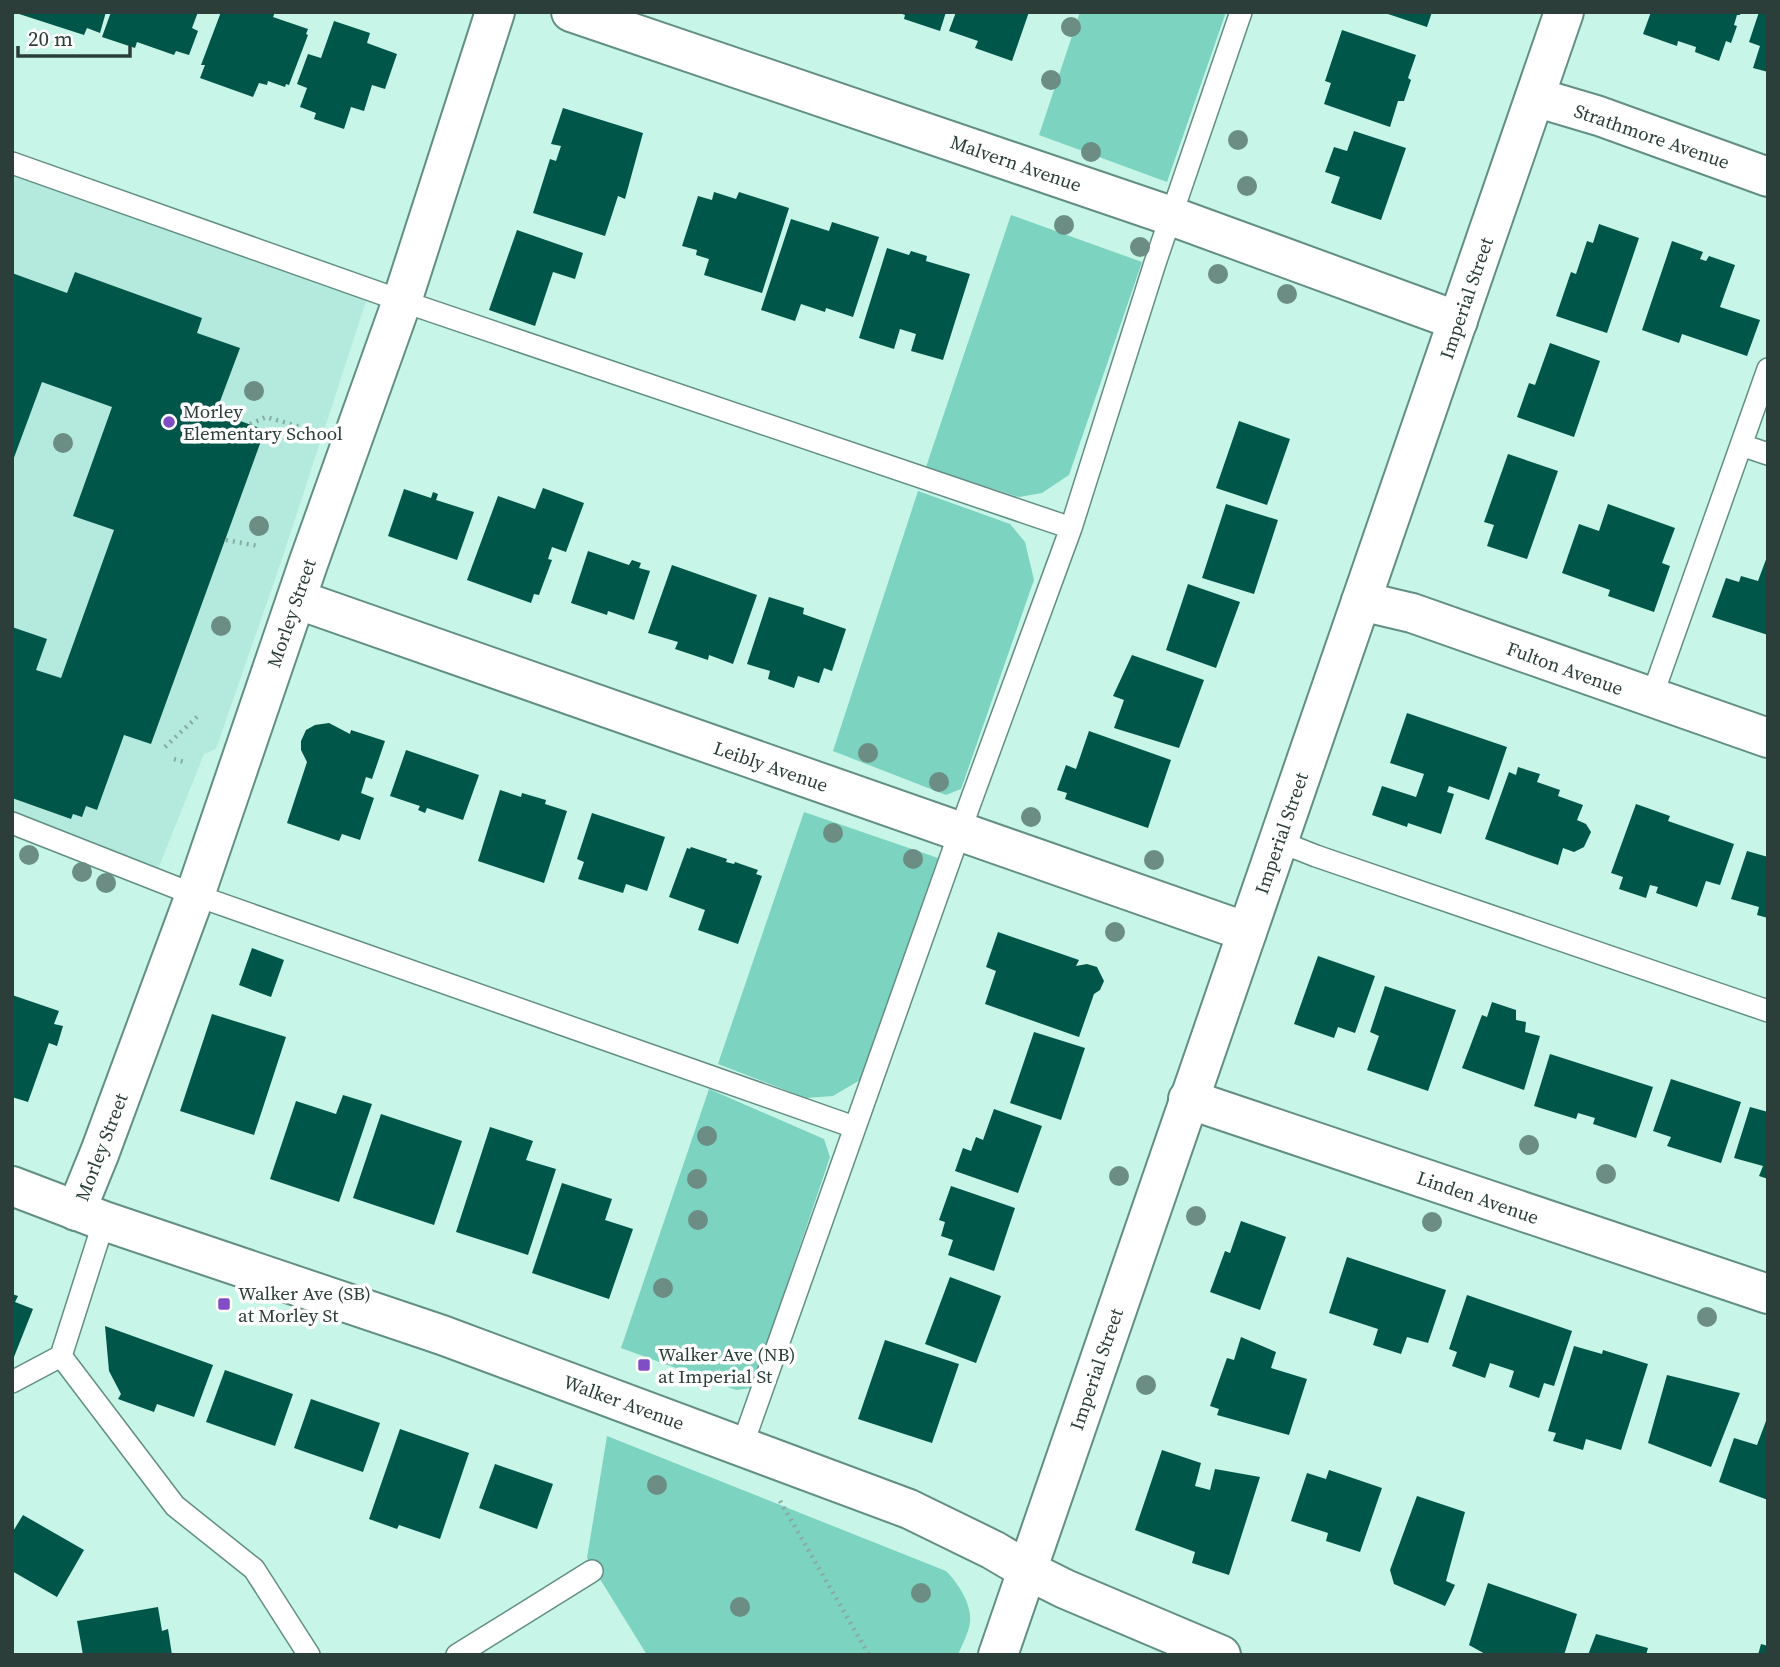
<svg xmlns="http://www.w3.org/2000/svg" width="1780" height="1667" viewBox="0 0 1780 1667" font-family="'Source Serif 4',serif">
  <rect width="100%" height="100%" fill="#c7f5e8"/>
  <path fill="#b4eadd" d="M 12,163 L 370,289 L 283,556 L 216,749 L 204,754 L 154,879 L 12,823 Z"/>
  <path fill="#7cd3bf" d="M 1080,12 L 1226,12 L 1167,182 L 1039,135 Z
    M 1011,215 L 1142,262 L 1069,475 L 1042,493 L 1019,497 L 926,467 Z
    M 918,491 L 1010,524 L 1025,542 L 1034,580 L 961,789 L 946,795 L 833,751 Z
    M 804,812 L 938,858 L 860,1080 L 833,1096 L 806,1098 L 718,1064 Z
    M 709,1089 L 824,1139 L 830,1157 L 752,1388 L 736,1390 L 621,1348 Z
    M 607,1436 L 946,1571 C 958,1583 972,1604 970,1622 C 969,1632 962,1645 958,1655 L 647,1655 L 587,1558 Z"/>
  <path fill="#005749" d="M 106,12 L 100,33 L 87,28 L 84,35 L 16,13 Z
    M 111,12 L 198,12 L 192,28 L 198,31 L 189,55 L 176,51 L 174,55 L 137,42 L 135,48 L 102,37 Z
    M 221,12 L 275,12 L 273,17 L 308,29 L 306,34 L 308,35 L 289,85 L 286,84 L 285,87 L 268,81 L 267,85 L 259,83 L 253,97 L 200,78 L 205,65 L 201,65 Z
    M 897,12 L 946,12 L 940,31 L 904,19 L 905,15 Z
    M 956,12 L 1029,12 L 1012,61 L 975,48 L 978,41 L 949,31 Z
    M 1382,12 L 1432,12 L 1427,27 Z
    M 1651,12 L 1741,12 L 1740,15 L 1737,15 L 1734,25 L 1737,26 L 1731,43 L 1726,41 L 1719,61 L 1695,52 L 1696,47 L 1678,41 L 1677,46 L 1643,34 Z
    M 1759,12 L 1768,14 L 1768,72 L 1753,68 L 1760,46 L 1749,42 Z
    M 334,21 L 370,33 L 367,43 L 397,54 L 385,89 L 372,85 L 364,111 L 351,107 L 344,129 L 314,119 L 316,113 L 300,107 L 307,88 L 297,84 L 308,54 L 321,58 Z
    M 1342,30 L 1416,55 L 1408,78 L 1411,80 L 1404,101 L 1398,101 L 1390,127 L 1324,104 L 1331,83 L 1325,81 Z
    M 563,108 L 643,133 L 625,199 L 618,196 L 605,236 L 533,213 L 550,159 L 556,161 L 561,146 L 551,144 Z
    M 1354,131 L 1406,148 L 1381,220 L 1331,203 L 1340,177 L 1325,172 L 1334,147 L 1347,151 Z
    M 714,192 L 736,199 L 739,192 L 789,208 L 762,293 L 704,275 L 709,259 L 696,255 L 697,250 L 682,246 L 698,196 L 712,200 Z
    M 791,219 L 829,231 L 832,222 L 879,237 L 853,317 L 826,308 L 825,312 L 801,304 L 795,321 L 761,310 Z
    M 1599,224 L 1639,238 L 1607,333 L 1556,316 L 1571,272 L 1576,274 L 1587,241 L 1593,243 Z
    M 517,230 L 583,253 L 575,279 L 553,272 L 535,326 L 489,310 Z
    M 1672,241 L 1703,252 L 1700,259 L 1706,261 L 1709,256 L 1735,265 L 1720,307 L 1760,320 L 1747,356 L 1682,334 L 1679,343 L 1642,330 Z
    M 887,248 L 909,255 L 911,251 L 927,256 L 926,261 L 970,274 L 943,360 L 911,351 L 916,334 L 900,329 L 894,349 L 859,338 Z
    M 75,272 L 202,318 L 197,333 L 240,348 L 216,412 L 265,430 L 151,744 L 124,735 L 97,810 L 86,806 L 82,817 L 73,814 L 71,819 L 12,798 L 12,627 L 47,639 L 36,670 L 61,678 L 114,530 L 73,516 L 112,407 L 42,382 L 12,463 L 12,273 L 67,293 Z
    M 1550,343 L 1600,361 L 1574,437 L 1517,417 L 1529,383 L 1535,385 Z
    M 1239,421 L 1290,439 L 1267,505 L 1216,488 Z
    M 1508,454 L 1558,471 L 1527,559 L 1487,546 L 1494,525 L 1484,522 Z
    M 543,488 L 584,503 L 566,552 L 552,547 L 548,559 L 552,560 L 539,595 L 534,594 L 531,603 L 467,580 L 498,496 L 535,509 Z
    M 404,489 L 431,498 L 433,492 L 438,494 L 436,500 L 474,512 L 457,560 L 388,536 Z
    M 1226,504 L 1278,520 L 1254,594 L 1202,578 Z
    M 1608,504 L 1675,528 L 1662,563 L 1670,566 L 1654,612 L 1608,596 L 1610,590 L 1562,573 L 1579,524 L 1599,531 Z
    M 588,551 L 629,565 L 632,560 L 641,563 L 639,568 L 650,571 L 634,620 L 608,611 L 607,615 L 571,603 Z
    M 1768,554 L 1768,635 L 1712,617 L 1726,578 L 1739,582 L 1741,576 L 1758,581 Z
    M 672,565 L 757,595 L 733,664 L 709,655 L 708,660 L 675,649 L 678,642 L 648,633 Z
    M 1188,584 L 1240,602 L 1216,668 L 1166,650 Z
    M 769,597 L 804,608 L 803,614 L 846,629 L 832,671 L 824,668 L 819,683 L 798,676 L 794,688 L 768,679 L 770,671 L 747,664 Z
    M 1132,655 L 1204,680 L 1179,748 L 1114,728 L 1124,700 L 1113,696 Z
    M 1407,713 L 1507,747 L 1489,800 L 1449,786 L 1447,792 L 1454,794 L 1441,834 L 1408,823 L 1407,827 L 1372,815 L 1382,786 L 1416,797 L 1424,774 L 1390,763 Z
    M 329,723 L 350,734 L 351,730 L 385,741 L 372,779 L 366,777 L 361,793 L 374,798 L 360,840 L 342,834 L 339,841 L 287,823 L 307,762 L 301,750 L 301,741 L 306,730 L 315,725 Z
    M 1089,731 L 1171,760 L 1148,828 L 1065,799 L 1067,793 L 1057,790 L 1066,765 L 1076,769 Z
    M 406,750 L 479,775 L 463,820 L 427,808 L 425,813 L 418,810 L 420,806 L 390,796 Z
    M 1518,767 L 1540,774 L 1537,782 L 1560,790 L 1558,796 L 1583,805 L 1577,820 L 1586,824 L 1591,832 L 1584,847 L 1574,852 L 1563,848 L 1558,865 L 1485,839 L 1509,772 L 1516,775 Z
    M 500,790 L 521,797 L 522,793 L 546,800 L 545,804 L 567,811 L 544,883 L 478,861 Z
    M 1636,804 L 1670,816 L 1668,821 L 1734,844 L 1720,885 L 1706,881 L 1697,907 L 1656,893 L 1658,887 L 1650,885 L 1646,898 L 1619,889 L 1623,877 L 1611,873 Z
    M 592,813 L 665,837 L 647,891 L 626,884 L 623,893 L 578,879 L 584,862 L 577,859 Z
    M 691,847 L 727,859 L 726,862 L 734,864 L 735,862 L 758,870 L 756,874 L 762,876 L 738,944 L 698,930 L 705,910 L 669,897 L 687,848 L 690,849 Z
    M 1747,851 L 1768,857 L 1768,918 L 1757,915 L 1759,907 L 1731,899 Z
    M 998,932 L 1079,960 L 1076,966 L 1087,964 L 1097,967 L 1104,981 L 1100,990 L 1094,994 L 1079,1037 L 985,1004 L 996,971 L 986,967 Z
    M 252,948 L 284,960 L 271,997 L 239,985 Z
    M 1318,956 L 1375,976 L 1355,1033 L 1338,1027 L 1334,1038 L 1294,1024 Z
    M 1385,986 L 1456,1010 L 1428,1091 L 1367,1070 L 1379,1036 L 1370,1032 Z
    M 12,995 L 59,1011 L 54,1024 L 63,1026 L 57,1046 L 49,1043 L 28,1102 L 12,1097 Z
    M 1492,1002 L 1516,1010 L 1516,1020 L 1526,1022 L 1525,1032 L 1540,1036 L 1524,1090 L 1462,1068 L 1482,1015 L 1487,1017 Z
    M 212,1014 L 286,1037 L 254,1135 L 180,1111 Z
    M 1034,1032 L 1085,1048 L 1061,1120 L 1010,1103 Z
    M 1550,1054 L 1653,1087 L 1636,1138 L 1593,1124 L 1595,1118 L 1578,1113 L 1576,1119 L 1534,1106 Z
    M 1671,1079 L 1741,1102 L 1721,1163 L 1667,1146 L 1671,1137 L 1653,1131 Z
    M 343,1095 L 372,1104 L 339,1202 L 270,1179 L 296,1101 L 336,1114 Z
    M 1750,1107 L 1768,1112 L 1768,1179 L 1759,1176 L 1763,1166 L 1734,1158 Z
    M 994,1109 L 1042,1126 L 1018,1193 L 955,1171 L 963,1148 L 971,1151 L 976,1137 L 983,1140 Z
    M 381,1114 L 462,1141 L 434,1225 L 353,1198 Z
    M 490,1127 L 533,1141 L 526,1160 L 556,1169 L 528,1255 L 456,1232 Z
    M 562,1183 L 612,1199 L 605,1220 L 633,1229 L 609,1299 L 532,1273 Z
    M 951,1186 L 1015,1208 L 994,1271 L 948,1255 L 953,1240 L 941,1236 L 945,1222 L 939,1220 Z
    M 1241,1221 L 1286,1237 L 1260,1310 L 1210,1292 L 1225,1251 L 1230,1253 Z
    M 1347,1257 L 1446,1290 L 1428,1343 L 1407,1337 L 1401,1354 L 1373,1345 L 1378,1329 L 1329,1313 Z
    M 950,1277 L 1001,1296 L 976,1363 L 925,1344 Z
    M 12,1294 L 18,1296 L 15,1302 L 33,1309 L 12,1362 Z
    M 1467,1295 L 1572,1331 L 1554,1386 L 1544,1383 L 1539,1398 L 1509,1387 L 1514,1371 L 1490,1363 L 1485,1378 L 1452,1366 L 1457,1352 L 1449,1349 Z
    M 105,1326 L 213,1365 L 194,1417 L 157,1404 L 154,1412 L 118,1399 L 121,1394 L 109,1371 Z
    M 1241,1337 L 1276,1352 L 1271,1368 L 1307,1379 L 1289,1435 L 1217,1415 L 1219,1409 L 1210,1406 L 1227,1358 L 1234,1360 Z
    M 885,1340 L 959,1364 L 932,1443 L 858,1419 Z
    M 1574,1346 L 1602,1354 L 1603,1350 L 1648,1364 L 1621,1450 L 1586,1439 L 1583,1450 L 1553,1441 L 1556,1433 L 1548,1431 Z
    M 225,1370 L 293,1394 L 275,1446 L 206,1422 Z
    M 1667,1375 L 1740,1393 L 1711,1467 L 1648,1443 Z
    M 311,1399 L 380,1423 L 363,1472 L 294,1448 Z
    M 1766,1421 L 1768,1421 L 1768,1500 L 1719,1482 L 1734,1438 L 1757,1445 Z
    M 400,1429 L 469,1453 L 440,1539 L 399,1525 L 397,1529 L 369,1519 Z
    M 1162,1450 L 1201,1463 L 1195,1486 L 1210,1490 L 1215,1469 L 1260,1477 L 1229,1575 L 1192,1563 L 1195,1552 L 1135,1530 Z
    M 495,1464 L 553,1484 L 537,1529 L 479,1508 Z
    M 1329,1470 L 1382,1488 L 1360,1552 L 1326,1541 L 1328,1533 L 1291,1521 L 1307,1473 L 1326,1479 Z
    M 1417,1496 L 1465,1512 L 1446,1581 L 1455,1585 L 1445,1606 L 1394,1584 L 1390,1570 Z
    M 23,1515 L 84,1550 L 57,1597 L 12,1571 L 12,1533 Z
    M 1488,1583 L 1577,1614 L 1564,1655 L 1487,1655 L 1469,1645 Z
    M 158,1607 L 162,1631 L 168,1629 L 172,1655 L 83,1655 L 77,1621 Z
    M 1596,1634 L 1648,1648 L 1646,1655 L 1588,1655 Z
    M 1761,1644 L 1768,1646 L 1768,1655 L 1758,1655 Z"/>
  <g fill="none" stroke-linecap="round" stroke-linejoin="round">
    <g stroke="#638e83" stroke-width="24">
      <path id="lane" d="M 12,163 L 402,301 L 1071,528
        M 1741,445 L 1768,454
        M 1651,699 L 1768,369
        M 12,823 L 195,895 L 854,1127
        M 1278,841 L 1316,856 L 1768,1011
        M 61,1356 L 104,1221
        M 12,1382 L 61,1356 L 175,1506 L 254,1569 L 309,1655
        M 742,1446 L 969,806 L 1071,528 L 1155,263 L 1241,12
        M 457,1655 L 592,1571"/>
    </g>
    <g stroke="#638e83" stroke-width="42">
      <path id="street" d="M 571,12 L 1171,216 L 1458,321
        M 1535,97 L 1599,116 L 1768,177
        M 296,599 L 1247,932
        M 1361,601 L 1412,613 L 1768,738
        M 1188,1099 L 1768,1294
        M 76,1211 L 100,1152 L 195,895 L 308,564 L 402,301 L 495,12"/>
    </g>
    <g stroke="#638e83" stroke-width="42">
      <path id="secondary" d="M 12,1186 L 104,1221 L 442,1335 L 909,1509 L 993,1550 L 1027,1570 L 1065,1589 L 1221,1655
        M 998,1655 L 1564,12"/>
    </g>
    <path stroke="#88aba1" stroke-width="4.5" stroke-dasharray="2 5" stroke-linecap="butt" d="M 250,424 L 266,417 L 304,428
      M 226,540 L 258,546
      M 165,747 L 199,715
      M 174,759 L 184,762
      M 780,1501 L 869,1655"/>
    <use href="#lane" stroke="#fff" stroke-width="21"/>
    <use href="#street" stroke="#fff" stroke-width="38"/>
    <use href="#secondary" stroke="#fff" stroke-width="38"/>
  </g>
  <g fill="#6b8d84">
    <circle cx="1071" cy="27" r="10"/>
    <circle cx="1051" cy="80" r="10"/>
    <circle cx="1238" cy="140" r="10"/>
    <circle cx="1091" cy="152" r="10"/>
    <circle cx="1247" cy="186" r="10"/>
    <circle cx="1064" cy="225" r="10"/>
    <circle cx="1140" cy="247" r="10"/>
    <circle cx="1218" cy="274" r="10"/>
    <circle cx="1287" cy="294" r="10"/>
    <circle cx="254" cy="391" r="10"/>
    <circle cx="63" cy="443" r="10"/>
    <circle cx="259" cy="526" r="10"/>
    <circle cx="221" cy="626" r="10"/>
    <circle cx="868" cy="753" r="10"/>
    <circle cx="939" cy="782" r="10"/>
    <circle cx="1031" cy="817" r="10"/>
    <circle cx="833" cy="833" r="10"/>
    <circle cx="29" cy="855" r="10"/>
    <circle cx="913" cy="859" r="10"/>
    <circle cx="1154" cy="860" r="10"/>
    <circle cx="82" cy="872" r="10"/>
    <circle cx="106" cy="883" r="10"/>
    <circle cx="1115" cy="932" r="10"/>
    <circle cx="707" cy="1136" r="10"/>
    <circle cx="1529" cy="1145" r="10"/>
    <circle cx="1606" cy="1174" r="10"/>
    <circle cx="1119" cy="1176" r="10"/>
    <circle cx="697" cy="1179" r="10"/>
    <circle cx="1196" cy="1216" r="10"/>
    <circle cx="698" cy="1220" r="10"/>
    <circle cx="1432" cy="1222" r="10"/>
    <circle cx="663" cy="1288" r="10"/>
    <circle cx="1707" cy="1317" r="10"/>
    <circle cx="1146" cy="1385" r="10"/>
    <circle cx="657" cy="1485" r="10"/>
    <circle cx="921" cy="1593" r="10"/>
    <circle cx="740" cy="1607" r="10"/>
  </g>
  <g fill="#7f4dc4" stroke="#fff" stroke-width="2.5">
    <circle cx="169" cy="422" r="7"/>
    <rect x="217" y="1297" width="14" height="14" rx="3.5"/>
    <rect x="637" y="1358" width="14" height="14" rx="3.5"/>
  </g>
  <g text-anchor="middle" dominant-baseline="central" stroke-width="7" stroke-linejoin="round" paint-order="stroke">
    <g font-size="19" fill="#2b3e39" stroke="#fff">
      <text transform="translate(1652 136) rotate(19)">Strathmore Avenue</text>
      <text transform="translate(1016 163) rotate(19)">Malvern Avenue</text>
      <text transform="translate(1466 298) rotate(-71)">Imperial Street</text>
      <text transform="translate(291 613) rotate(-71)">Morley Street</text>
      <text transform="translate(1565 668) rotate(20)">Fulton Avenue</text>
      <text transform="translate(771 766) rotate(19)">Leibly Avenue</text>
      <text transform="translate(1281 833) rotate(-71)">Imperial Street</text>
      <text transform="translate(101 1147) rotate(-69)">Morley Street</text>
      <text transform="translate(1478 1197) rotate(19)">Linden Avenue</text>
      <text transform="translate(1096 1369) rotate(-71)">Imperial Street</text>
      <text transform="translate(624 1402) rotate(20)">Walker Avenue</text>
    </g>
    <g font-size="19" fill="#2b3e39" stroke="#fff" text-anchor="start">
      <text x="183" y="411">Morley<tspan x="183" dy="22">Elementary School</tspan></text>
      <text x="238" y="1293">Walker Ave (SB)<tspan x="238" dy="22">at Morley St</tspan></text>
      <text x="658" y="1354">Walker Ave (NB)<tspan x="658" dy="22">at Imperial St</tspan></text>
    </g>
  </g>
  <rect width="1780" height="1667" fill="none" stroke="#2b3e39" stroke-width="28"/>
  <path d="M18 46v10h112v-10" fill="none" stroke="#2b3e39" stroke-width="3.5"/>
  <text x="28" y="46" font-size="21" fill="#2b3e39" stroke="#ffffff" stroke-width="5" paint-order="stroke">20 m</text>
</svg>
